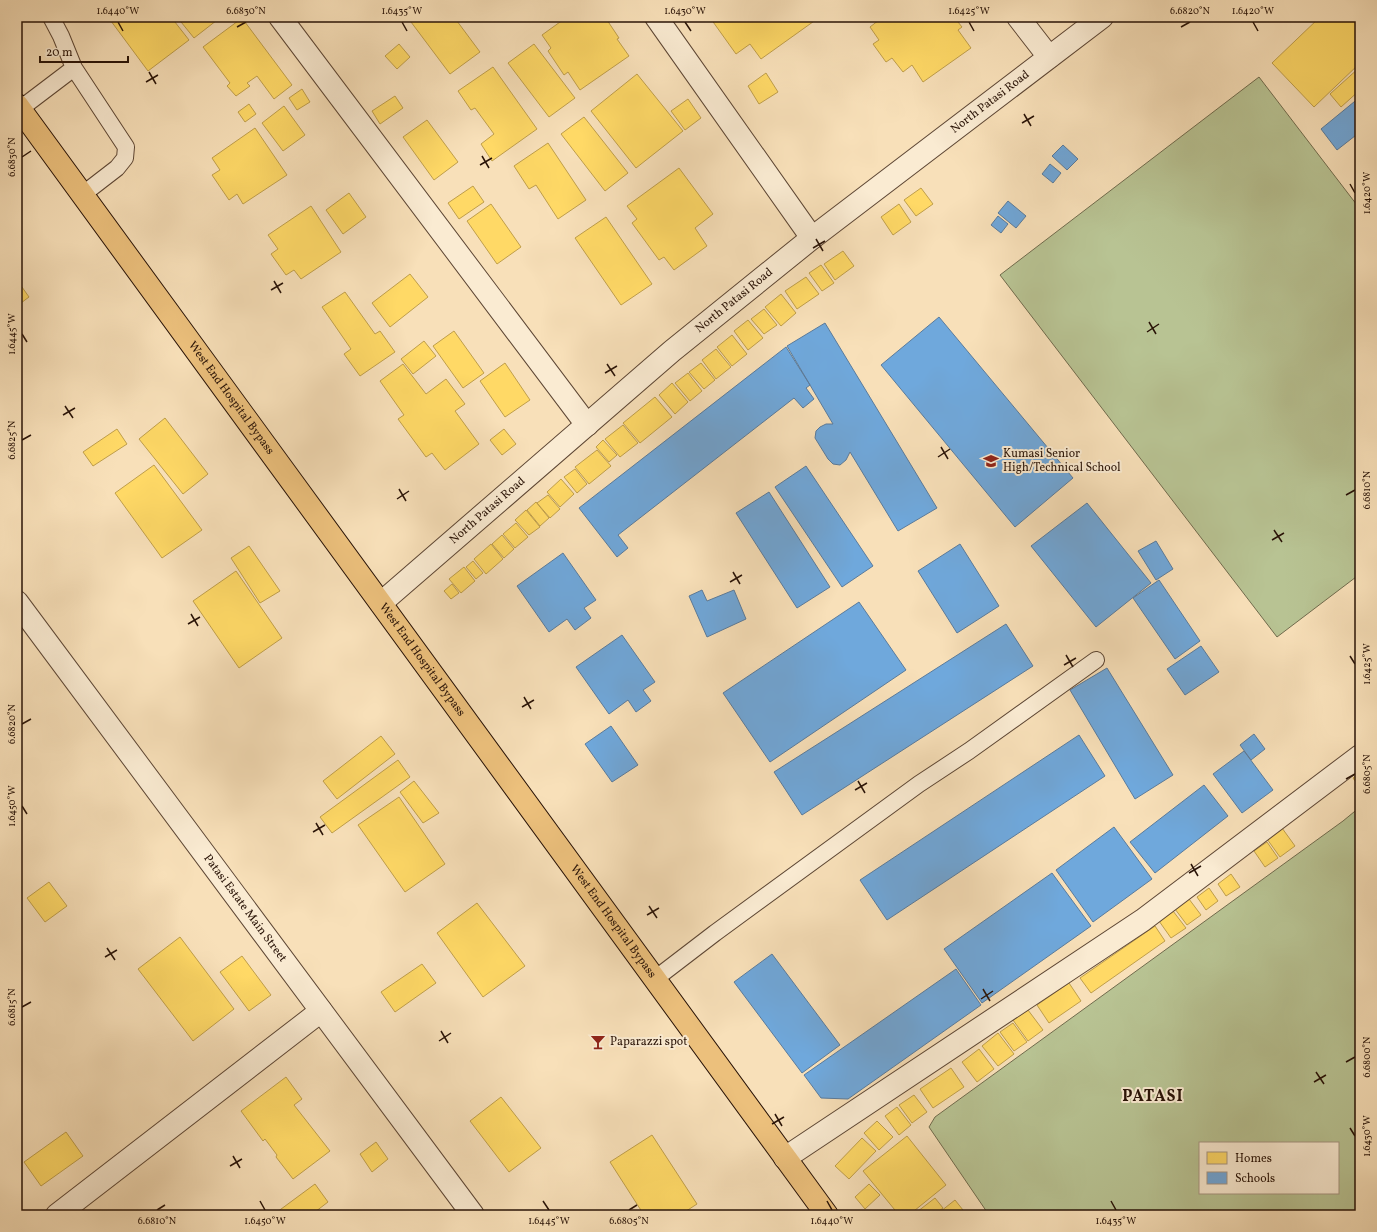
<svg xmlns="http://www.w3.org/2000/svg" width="1377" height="1232" viewBox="0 0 1377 1232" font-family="Vollkorn,serif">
  <rect width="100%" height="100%" fill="#f8e0b9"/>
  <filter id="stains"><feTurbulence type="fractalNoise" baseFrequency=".005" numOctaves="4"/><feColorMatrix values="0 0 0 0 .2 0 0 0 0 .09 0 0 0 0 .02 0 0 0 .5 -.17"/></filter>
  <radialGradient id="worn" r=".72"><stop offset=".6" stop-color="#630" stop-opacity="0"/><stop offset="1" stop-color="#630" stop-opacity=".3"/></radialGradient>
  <path fill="#b8c393" stroke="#706b4d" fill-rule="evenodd" d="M 1259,77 L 1360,209 L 1360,574 L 1277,637 L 1000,275 Z
    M 1360,807 L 1360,1215 L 989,1215 L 929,1127 L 935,1117 L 1343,821 ZM 1200,1143 L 1338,1143 L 1338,1193 L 1200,1193 Z"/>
  <path fill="#ffd966" stroke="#bf9e4a" d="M 108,17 L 171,17 L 189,40 L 148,71 Z
    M 177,17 L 221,17 L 194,38 Z
    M 409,17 L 454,17 L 480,52 L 450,74 L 408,18 Z
    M 567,17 L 605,17 L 619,38 L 617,39 L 629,56 L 580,90 L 568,72 L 564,75 L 548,51 L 551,48 L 542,35 Z
    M 714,17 L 815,17 L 817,19 L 761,59 L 750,44 L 736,54 L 711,19 Z
    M 876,17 L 954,17 L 962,27 L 958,30 L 971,48 L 923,82 L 912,65 L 903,72 L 892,58 L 886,62 L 873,44 L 879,40 L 870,27 L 879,20 Z
    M 1320,17 L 1360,17 L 1360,63 L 1314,107 L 1272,63 Z
    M 242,18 L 292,85 L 274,99 L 257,76 L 247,83 L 250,86 L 236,96 L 227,86 L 230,83 L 203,47 Z
    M 399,44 L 410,57 L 397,69 L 385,56 Z
    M 534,44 L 575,98 L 549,117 L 508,63 Z
    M 493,67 L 537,129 L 492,161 L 481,144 L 494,134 L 475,108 L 471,110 L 458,91 Z
    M 1360,67 L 1360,90 L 1341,107 L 1330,94 Z
    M 766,73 L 778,92 L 759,104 L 748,86 Z
    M 637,74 L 683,131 L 636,168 L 591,111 Z
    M 302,89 L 310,102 L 297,110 L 289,98 Z
    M 395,96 L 403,108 L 380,124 L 372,111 Z
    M 688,99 L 701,118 L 685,130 L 671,111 Z
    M 249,104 L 256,114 L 245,122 L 238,112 Z
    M 284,106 L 305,135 L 283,151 L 262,123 Z
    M 584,117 L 628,173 L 605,191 L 561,134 Z
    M 427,120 L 458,162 L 434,180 L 403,137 Z
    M 255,128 L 287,175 L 243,204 L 237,194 L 229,200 L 212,175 L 220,170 L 212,158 Z
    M 548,143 L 586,200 L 558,219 L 536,185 L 529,189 L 514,166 Z
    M 679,168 L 713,214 L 695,228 L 707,246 L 674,270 L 664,257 L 659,260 L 632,223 L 637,219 L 627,206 Z
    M 473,186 L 484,202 L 459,219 L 448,203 Z
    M 921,188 L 933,204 L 916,216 L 904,200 Z
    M 349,193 L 366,217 L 343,234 L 326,210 Z
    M 491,204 L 521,247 L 497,264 L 467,221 Z
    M 899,204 L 911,222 L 893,235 L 881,217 Z
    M 311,206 L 341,252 L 301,279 L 294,270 L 286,275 L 271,254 L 278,249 L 268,235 Z
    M 606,217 L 652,284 L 621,305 L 575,238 Z
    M 843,251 L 854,266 L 835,280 L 824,264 Z
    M 821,265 L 834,283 L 822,291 L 809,273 Z
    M 410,274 L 428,297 L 390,327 L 372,303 Z
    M 806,277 L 819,294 L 797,309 L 785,291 Z
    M 17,280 L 29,297 L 17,306 Z
    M 345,292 L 375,334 L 380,331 L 395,352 L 360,376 L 344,354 L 351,349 L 322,307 Z
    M 781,294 L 796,313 L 781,326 L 765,307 Z
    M 764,309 L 777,325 L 764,334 L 751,319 Z
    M 748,320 L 763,338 L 748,350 L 734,331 Z
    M 454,331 L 484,373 L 463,388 L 433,346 Z
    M 732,335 L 747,354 L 732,366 L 717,347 Z
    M 424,341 L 436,356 L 413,374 L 401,359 Z
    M 716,349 L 731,367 L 716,379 L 702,360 Z
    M 505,363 L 530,400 L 505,417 L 480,381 Z
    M 701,363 L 715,380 L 704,389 L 689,372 Z
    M 403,364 L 426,394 L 446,379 L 465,404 L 455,411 L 479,444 L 445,470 L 432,453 L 426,457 L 398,419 L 404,415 L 380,381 Z
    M 688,373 L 702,391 L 690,401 L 675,383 Z
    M 672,383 L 688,402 L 675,414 L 659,395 Z
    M 655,397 L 672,417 L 640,443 L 623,423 Z
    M 165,418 L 208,474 L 183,494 L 139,439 Z
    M 623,425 L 638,443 L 620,457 L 605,439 Z
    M 117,429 L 127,444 L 93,466 L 83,452 Z
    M 504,429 L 516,444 L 502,455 L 490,440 Z
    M 603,440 L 617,455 L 609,462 L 596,447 Z
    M 597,450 L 611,466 L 589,484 L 575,467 Z
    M 154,465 L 202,530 L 162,558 L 115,493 Z
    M 575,469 L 587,484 L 577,493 L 564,477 Z
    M 561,479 L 574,494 L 560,507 L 547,492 Z
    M 548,495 L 560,509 L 550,518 L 537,503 Z
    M 536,502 L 549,518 L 540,526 L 527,510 Z
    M 526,510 L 540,527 L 529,535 L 515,520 Z
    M 516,523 L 528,537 L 515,548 L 503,534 Z
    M 502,535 L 514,549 L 504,558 L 492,544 Z
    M 491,544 L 503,559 L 486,574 L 474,559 Z
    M 249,546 L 280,591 L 260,603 L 231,558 Z
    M 473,561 L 483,573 L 476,579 L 466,567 Z
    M 464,567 L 475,581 L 461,593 L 449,579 Z
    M 236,571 L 282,638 L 239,668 L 193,601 Z
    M 452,584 L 459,593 L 451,599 L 444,591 Z
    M 381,736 L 395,754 L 337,799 L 323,781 Z
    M 398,760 L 410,777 L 332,833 L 320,817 Z
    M 1360,773 L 1360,788 L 1353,778 Z
    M 414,781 L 439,813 L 423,823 L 400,792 Z
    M 399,797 L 445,864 L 405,892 L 358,825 Z
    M 1282,828 L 1295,846 L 1280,857 L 1267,839 Z
    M 1267,842 L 1278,858 L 1265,867 L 1254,851 Z
    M 1231,874 L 1240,887 L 1226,896 L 1218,884 Z
    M 49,882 L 67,906 L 45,922 L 27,898 Z
    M 1209,888 L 1218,901 L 1206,910 L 1197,897 Z
    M 1189,899 L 1201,915 L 1187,925 L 1175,909 Z
    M 477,903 L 525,966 L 483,997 L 437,933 Z
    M 1173,911 L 1186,928 L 1171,938 L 1159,921 Z
    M 1155,926 L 1165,941 L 1091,993 L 1080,978 Z
    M 180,937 L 234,1009 L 193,1041 L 138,969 Z
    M 242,956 L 271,995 L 249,1011 L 220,972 Z
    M 422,964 L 436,983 L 395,1012 L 381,992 Z
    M 1069,983 L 1081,1001 L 1049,1023 L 1037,1005 Z
    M 1028,1010 L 1043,1030 L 1028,1041 L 1013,1020 Z
    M 1013,1023 L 1027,1042 L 1014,1051 L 1000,1032 Z
    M 998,1033 L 1014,1054 L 998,1066 L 982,1046 Z
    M 979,1049 L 994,1069 L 977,1082 L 962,1062 Z
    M 951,1068 L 964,1087 L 933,1108 L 920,1089 Z
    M 286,1077 L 302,1099 L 294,1105 L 330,1151 L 293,1179 L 276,1157 L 277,1155 L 265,1139 L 263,1141 L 241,1111 Z
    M 914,1095 L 927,1112 L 912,1123 L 899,1105 Z
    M 501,1097 L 541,1148 L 509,1172 L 470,1121 Z
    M 897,1107 L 911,1125 L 899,1135 L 885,1116 Z
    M 877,1121 L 893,1137 L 879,1150 L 864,1133 Z
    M 66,1132 L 83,1156 L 41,1186 L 24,1162 Z
    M 652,1135 L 697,1204 L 680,1215 L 644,1215 L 610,1162 Z
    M 907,1136 L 946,1185 L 909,1215 L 899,1215 L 863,1171 Z
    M 862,1138 L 876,1151 L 849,1179 L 835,1166 Z
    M 376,1142 L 388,1159 L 372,1172 L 360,1154 Z
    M 315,1184 L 328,1202 L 311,1215 L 273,1215 Z
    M 869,1184 L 880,1195 L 865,1209 L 855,1197 Z
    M 935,1198 L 943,1208 L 934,1215 L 913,1215 Z
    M 955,1200 L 967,1215 L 936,1215 Z"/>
  <path fill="#6fa8dc" stroke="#5a7b9c" d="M 1360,97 L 1360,132 L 1337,150 L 1321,129 Z
    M 1063,145 L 1078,159 L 1067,170 L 1052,156 Z
    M 1050,164 L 1061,173 L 1053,183 L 1042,174 Z
    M 1008,201 L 1026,216 L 1016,228 L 998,213 Z
    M 998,216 L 1008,224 L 1001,233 L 991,225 Z
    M 939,317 L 1073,478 L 1015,527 L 881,365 Z
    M 825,323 L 937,508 L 898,531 L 850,452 L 846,460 L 840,465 L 833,464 L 828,459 L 815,438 L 816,431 L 820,427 L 826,424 L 833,424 L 787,346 Z
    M 786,347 L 810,385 L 806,388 L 814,399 L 803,408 L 794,398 L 618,535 L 628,548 L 617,557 L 579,508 Z
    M 806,466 L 873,566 L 842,587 L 775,487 Z
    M 769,492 L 830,587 L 797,608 L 736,513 Z
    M 1087,503 L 1151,583 L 1096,627 L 1031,546 Z
    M 1156,541 L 1173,569 L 1156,580 L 1138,551 Z
    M 960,544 L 999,606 L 957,633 L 918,571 Z
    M 563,553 L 596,600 L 584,608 L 591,618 L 575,630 L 567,619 L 549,632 L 517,586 Z
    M 1159,580 L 1200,641 L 1175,659 L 1133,598 Z
    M 702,590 L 707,601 L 734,590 L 746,619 L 707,637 L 689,596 Z
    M 859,602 L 906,670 L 770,762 L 723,693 Z
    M 1006,624 L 1033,666 L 802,815 L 774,772 Z
    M 622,635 L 655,682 L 643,690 L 651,701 L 636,712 L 628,700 L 609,714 L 576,667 Z
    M 1201,646 L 1219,672 L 1185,695 L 1167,669 Z
    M 1107,668 L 1173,775 L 1135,799 L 1070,690 Z
    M 611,726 L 638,765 L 612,782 L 585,744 Z
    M 1254,734 L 1265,749 L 1251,760 L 1240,745 Z
    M 1079,735 L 1105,776 L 887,920 L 860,880 Z
    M 1244,751 L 1273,790 L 1242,813 L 1213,774 Z
    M 1204,785 L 1228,816 L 1155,873 L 1130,842 Z
    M 1114,827 L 1152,879 L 1093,922 L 1056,870 Z
    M 1052,873 L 1091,926 L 982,1003 L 944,949 Z
    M 772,954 L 840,1045 L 802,1073 L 734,982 Z
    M 956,969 L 981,1005 L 848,1099 L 821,1098 L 804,1075 Z"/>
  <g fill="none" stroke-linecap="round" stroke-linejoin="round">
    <g stroke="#5d4634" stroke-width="18">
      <path id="service" d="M 51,17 L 61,36 L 74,68 L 126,147 L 125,158 L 117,168 L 82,195
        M 20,109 L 74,68
        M 655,979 L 715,933 L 919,784 L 969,751 L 1096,660"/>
    </g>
    <g stroke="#5d4634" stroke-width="24">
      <g id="minor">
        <path d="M 280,17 L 587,425"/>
        <path d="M 656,17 L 812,238"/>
        <path d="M 1018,17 L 1049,57"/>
        <path id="s1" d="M 17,602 L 473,1215"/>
        <path d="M 785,1158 L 1143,920 L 1360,756"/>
        <path d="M 57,1215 L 321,1011"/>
      </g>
    </g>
    <g stroke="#5d4634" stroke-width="24">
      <g id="tertiary">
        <path id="s2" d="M 381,603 L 672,351 L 812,238 L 1102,17"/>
      </g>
    </g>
    <g stroke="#291307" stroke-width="24">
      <g id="trunk">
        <path id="s3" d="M 17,105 L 827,1215"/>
      </g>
    </g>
    <use href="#service" stroke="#faebd2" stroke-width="16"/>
    <use href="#minor" stroke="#faebd2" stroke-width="22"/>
    <use href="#tertiary" stroke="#faebd2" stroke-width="22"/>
    <use href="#trunk" stroke="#ecc07c" stroke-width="22"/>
  </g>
  <path fill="none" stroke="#291307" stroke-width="1.5" d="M 118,22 L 123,31M 402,22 L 407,31M 685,22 L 691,31M 969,22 L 974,31M 1253,22 L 1258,31M 237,27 L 246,22M 1181,27 L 1190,22M 149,72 L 156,84M 146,82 L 158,75M 1024,114 L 1031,126M 1022,123 L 1034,116M 482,156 L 489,168M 22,157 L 31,151M 480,165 L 492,158M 1350,184 L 1355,193M 816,239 L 823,251M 813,248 L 825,241M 274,281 L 281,293M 271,290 L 283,283M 1149,322 L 1156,334M 1147,332 L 1159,324M 22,334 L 27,342M 607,364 L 615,376M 605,373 L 617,366M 65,406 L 73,418M 63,415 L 75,408M 22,440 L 31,435M 941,447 L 948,459M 938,457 L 950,449M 399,489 L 406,501M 1346,495 L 1355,490M 397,499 L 409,491M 1274,530 L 1282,542M 1272,540 L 1284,533M 733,572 L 740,584M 730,582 L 742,575M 191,614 L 198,626M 188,624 L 200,617M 1066,655 L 1073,667M 1350,656 L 1355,664M 1064,665 L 1076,658M 524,697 L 531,709M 522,707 L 534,700M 22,724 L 31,719M 1346,779 L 1355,774M 858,781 L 865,793M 855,790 L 867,783M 22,806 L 27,814M 316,823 L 323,835M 313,832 L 325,825M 1191,864 L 1198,876M 1189,873 L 1201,866M 649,906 L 657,918M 647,915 L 659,908M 107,948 L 115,960M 105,957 L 117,950M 983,989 L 990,1001M 981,999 L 993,991M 22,1007 L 31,1002M 441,1031 L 448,1043M 439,1041 L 451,1033M 1346,1062 L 1355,1057M 1316,1072 L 1324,1084M 1314,1082 L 1326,1075M 775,1114 L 782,1126M 772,1124 L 784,1117M 1350,1128 L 1355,1136M 233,1156 L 240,1168M 230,1166 L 242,1159M 260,1201 L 265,1210M 543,1201 L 549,1210M 827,1201 L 832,1210M 1111,1201 L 1116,1210M 157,1210 L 165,1205M 629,1210 L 637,1205"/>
  <defs>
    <g id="school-bare" transform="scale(1.2)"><path d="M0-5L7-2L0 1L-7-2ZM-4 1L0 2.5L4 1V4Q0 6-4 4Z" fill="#8f2418" stroke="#faebd2" stroke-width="2.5" paint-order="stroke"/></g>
    <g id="bar-bare" transform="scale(1.2)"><path d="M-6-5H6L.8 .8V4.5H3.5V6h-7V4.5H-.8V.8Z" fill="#8f2418" stroke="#faebd2" stroke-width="2.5" paint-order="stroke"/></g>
  </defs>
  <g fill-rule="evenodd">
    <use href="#school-bare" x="991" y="461"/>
    <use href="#bar-bare" x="598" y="1042"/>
  </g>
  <g text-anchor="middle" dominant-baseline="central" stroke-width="4" stroke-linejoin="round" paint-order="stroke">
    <g font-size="12" fill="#291307" stroke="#faebd2">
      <text stroke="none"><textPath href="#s2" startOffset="789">North Patasi Road</textPath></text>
      <text stroke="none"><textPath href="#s2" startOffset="465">North Patasi Road</textPath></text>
      <text stroke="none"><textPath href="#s3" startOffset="363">West End Hospital Bypass</textPath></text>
      <text stroke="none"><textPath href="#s2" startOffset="141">North Patasi Road</textPath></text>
      <text stroke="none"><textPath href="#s3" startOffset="687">West End Hospital Bypass</textPath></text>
      <text stroke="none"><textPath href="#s1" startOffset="382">Patasi Estate Main Street</textPath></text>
      <text stroke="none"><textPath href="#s3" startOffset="1011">West End Hospital Bypass</textPath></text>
    </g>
    <g font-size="12" fill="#291307" stroke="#faebd2" text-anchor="start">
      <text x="1003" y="454">Kumasi Senior<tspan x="1003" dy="14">High/Technical School</tspan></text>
      <text x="610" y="1042">Paparazzi spot</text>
    </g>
    <g font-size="16" font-weight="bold" letter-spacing="1" fill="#291307" stroke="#faebd2">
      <text x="1153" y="1097">PATASI</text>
    </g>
  </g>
  <rect width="1377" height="1232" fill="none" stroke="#f8e0b9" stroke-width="44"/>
  <rect x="1199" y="1142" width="140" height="52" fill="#faebd2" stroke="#a69581"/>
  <rect x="1207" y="1152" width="20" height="12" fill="#ffd966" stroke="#a69581"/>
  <text x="1235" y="1162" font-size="12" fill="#291307">Homes</text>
  <rect x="1207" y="1172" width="20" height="12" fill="#6fa8dc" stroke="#a69581"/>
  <text x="1235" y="1182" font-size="12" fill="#291307">Schools</text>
  <path d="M40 56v6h88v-6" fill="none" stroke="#291307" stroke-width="2"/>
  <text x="46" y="56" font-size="12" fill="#291307" stroke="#faebd2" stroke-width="3" paint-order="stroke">20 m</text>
  <rect x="22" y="22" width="1333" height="1188" fill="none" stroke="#291307" stroke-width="1.5"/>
  <g font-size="10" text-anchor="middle" fill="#291307">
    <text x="118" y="14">1.6440°W</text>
    <text x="246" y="14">6.6830°N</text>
    <text x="402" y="14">1.6435°W</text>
    <text x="685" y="14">1.6430°W</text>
    <text x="969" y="14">1.6425°W</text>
    <text x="1190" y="14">6.6820°N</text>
    <text x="1253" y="14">1.6420°W</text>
    <text transform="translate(11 157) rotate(-90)" y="4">6.6830°N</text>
    <text transform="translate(1366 193) rotate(-90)" y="4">1.6420°W</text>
    <text transform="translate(11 334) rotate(-90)" y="4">1.6445°W</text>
    <text transform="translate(11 440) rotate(-90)" y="4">6.6825°N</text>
    <text transform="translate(1366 490) rotate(-90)" y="4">6.6810°N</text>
    <text transform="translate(1366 664) rotate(-90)" y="4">1.6425°W</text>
    <text transform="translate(11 724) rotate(-90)" y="4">6.6820°N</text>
    <text transform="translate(1366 774) rotate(-90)" y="4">6.6805°N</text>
    <text transform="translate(11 806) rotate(-90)" y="4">1.6450°W</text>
    <text transform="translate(11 1007) rotate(-90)" y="4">6.6815°N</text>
    <text transform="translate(1366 1057) rotate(-90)" y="4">6.6800°N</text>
    <text transform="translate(1366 1136) rotate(-90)" y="4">1.6430°W</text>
    <text x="157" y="1224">6.6810°N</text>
    <text x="265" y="1224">1.6450°W</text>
    <text x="549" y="1224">1.6445°W</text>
    <text x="629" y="1224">6.6805°N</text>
    <text x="832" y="1224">1.6440°W</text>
    <text x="1116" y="1224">1.6435°W</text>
  </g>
  <rect width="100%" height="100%" filter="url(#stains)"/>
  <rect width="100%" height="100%" fill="url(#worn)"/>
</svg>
